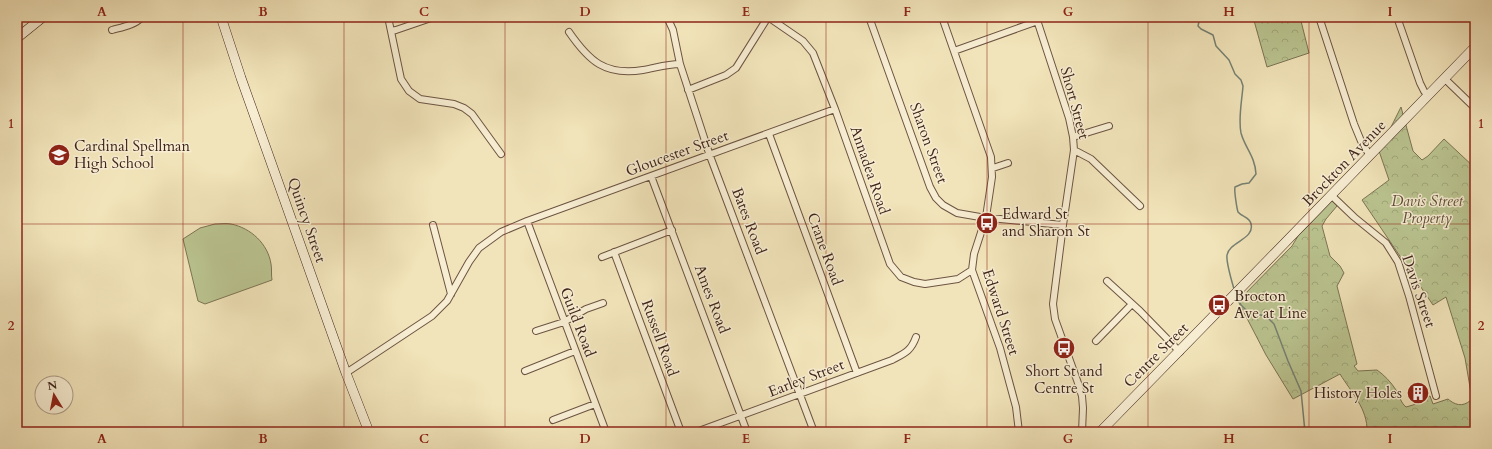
<svg xmlns="http://www.w3.org/2000/svg" width="1492" height="449" viewBox="0 0 1492 449" font-family="Cardo,serif">
  <defs>
    <pattern id="forest-crowns" width="20" height="18" patternUnits="userSpaceOnUse"><rect width="20" height="18" fill="#bac490"/><path d="M2 6a3 3 0 1 1 6 0M12 15a3 3 0 1 1 6 0" fill="none" stroke="#a1a87c"/></pattern>
  </defs>
  <rect width="100%" height="100%" fill="#f2e4ba"/>
  <filter id="stains"><feTurbulence type="fractalNoise" baseFrequency=".005" numOctaves="4"/><feColorMatrix values="0 0 0 0 .2 0 0 0 0 .09 0 0 0 0 .02 0 0 0 .5 -.17"/></filter>
  <radialGradient id="worn" r=".72"><stop offset=".6" stop-color="#630" stop-opacity="0"/><stop offset="1" stop-color="#630" stop-opacity=".3"/></radialGradient>
  <path fill="url(#forest-crowns)" stroke="#7c7455" d="M 1253,17 L 1300,17 L 1309,53 L 1267,67 Z
    M 1401,107 L 1413,151 L 1422,160 L 1428,156 L 1444,139 L 1475,168 L 1475,432 L 1367,432 C 1368,409 1351,392 1340,374 L 1293,399 L 1266,355 L 1238,301 L 1292,246 L 1298,236 L 1332,201 L 1337,206 L 1326,219 L 1322,226 L 1330,256 L 1340,266 L 1344,273 L 1337,286 L 1357,364 L 1354,366 L 1358,371 L 1377,370 C 1384,375 1391,382 1396,390 C 1400,396 1400,402 1406,407 L 1413,405 L 1430,396 L 1433,404 L 1448,399 C 1456,406 1464,407 1472,399 L 1465,358 L 1446,297 L 1433,305 L 1362,200 L 1389,180 L 1379,151 Z"/>
  <path fill="#bac490" stroke="#7c7455" d="M 215,224 C 220,224 226,223 231,224 C 251,228 268,244 271,264 C 272,269 271,275 272,280 L 205,304 L 198,301 L 183,239 L 200,228 Z"/>
  <g fill="none" stroke-linecap="round" stroke-linejoin="round">
    <path stroke="#768173" stroke-width="1.5" d="M 1200,17 L 1198,26 L 1201,29 L 1213,35 L 1216,46 L 1229,60 L 1235,74 L 1241,80 L 1243,86 C 1242,100 1238,119 1241,133 C 1245,148 1255,156 1256,174 L 1249,183 L 1242,184 L 1235,187 C 1234,191 1237,209 1238,212 C 1242,217 1250,217 1251,224 C 1255,239 1229,242 1227,255 C 1226,262 1232,282 1234,289
      M 1237,296 L 1241,305 L 1249,313 L 1266,316 L 1274,324 L 1288,361 L 1301,391 L 1305,432"/>
    <g stroke="#6c5442" stroke-width="8">
      <path id="street" d="M 388,17 L 401,79 L 409,91 L 420,99 L 454,104 L 464,108 L 472,114 L 501,154
        M 667,17 L 673,30 L 680,64 L 710,156 L 814,432
        M 768,17 L 803,41 L 813,53 L 835,109 L 890,264 L 901,277 L 914,282 L 925,284 L 958,279 L 972,270
        M 869,17 L 930,187 L 936,198 L 943,205 L 957,213 L 980,217 L 1063,225
        M 942,17 L 991,157 L 992,177 L 986,217 L 974,254 L 972,270 L 1000,348 L 1016,407 L 1019,432
        M 1036,17 L 1069,118 L 1073,137 L 1074,150 L 1063,225 L 1053,304 L 1055,319 L 1078,383 L 1082,396 L 1083,408 L 1082,432
        M 1319,17 L 1354,124 L 1361,141 L 1370,156
        M 1397,17 L 1420,83 L 1424,91 L 1428,96
        M 112,30 C 123,27 135,25 142,17
        M 391,31 L 396,30 L 434,17
        M 569,32 C 589,61 605,76 643,70 C 655,68 667,64 680,64
        M 954,51 L 1038,21
        M 1445,79 L 1475,108
        M 688,90 L 726,75 L 736,68 L 768,17
        M 769,134 L 857,373
        M 1073,137 L 1109,126
        M 1074,150 L 1091,159 L 1140,206
        M 993,168 L 1008,163
        M 651,176 L 747,432
        M 1331,195 L 1354,217 L 1386,243 L 1398,262 L 1409,296 L 1436,396
        M 527,221 L 606,432
        M 433,225 L 451,294
        M 614,252 L 681,432
        M 602,257 L 672,230
        M 1107,281 L 1140,311 L 1180,352
        M 536,331 L 564,322 L 586,309 L 603,303
        M 1096,341 L 1132,304
        M 525,371 L 575,351
        M 346,373 L 432,316 L 447,301 L 469,262 L 479,248 L 501,232 L 527,221 L 835,109
        M 553,420 L 595,404
        M 696,432 L 892,360 C 905,353 911,351 916,337"/>
    </g>
    <g stroke="#3f241a" stroke-width="10">
      <path id="secondary" d="M 221,17 L 241,78 L 346,373 L 369,432
        M 17,38 L 43,17
        M 1100,432 L 1273,255 L 1475,47"/>
    </g>
    <use href="#street" stroke="#f7edd2" stroke-width="6"/>
    <use href="#secondary" stroke="#f7edd2" stroke-width="9"/>
  </g>
  <path fill="none" stroke="#8f2418" stroke-width="1" stroke-opacity="0.55" d="M 183,17 L 183,432M 344,17 L 344,432M 505,17 L 505,432M 666,17 L 666,432M 826,17 L 826,432M 987,17 L 987,432M 1148,17 L 1148,432M 1309,17 L 1309,432M 17,224 L 1475,224"/>
  <defs>
    <g id="school-disc" transform="scale(1.15)"><circle r="9.5" fill="#8f2418" stroke="#f7edd2"/><path d="M0-5L7-2L0 1L-7-2ZM-4 1L0 2.5L4 1V4Q0 6-4 4Z" fill="#fff"/></g>
    <g id="bus-disc" transform="scale(1.15)"><circle r="9.5" fill="#8f2418" stroke="#f7edd2"/><path d="M-5-6H5V4H4V6H2V4H-2V6H-4V4H-5ZM-3.5-4V0h7V-4ZM-3.5 1.2v1.5H-2V1.2ZM2 1.2v1.5H3.5V1.2Z" fill="#fff"/></g>
    <g id="building-disc" transform="scale(1.15)"><circle r="9.5" fill="#8f2418" stroke="#f7edd2"/><path d="M-4-6H4V6H1V3H-1V6H-4ZM-2.5-4.3h1.7v1.8h-1.7ZM.8-4.3h1.7v1.8H.8ZM-2.5-1h1.7V.8h-1.7ZM.8-1h1.7V.8H.8Z" fill="#fff"/></g>
  </defs>
  <g fill-rule="evenodd">
    <use href="#school-disc" x="59" y="155"/>
    <use href="#bus-disc" x="987" y="223"/>
    <use href="#bus-disc" x="1219" y="305"/>
    <use href="#bus-disc" x="1064" y="348"/>
    <use href="#building-disc" x="1418" y="393"/>
  </g>
  <g text-anchor="middle" dominant-baseline="central" stroke-width="3" stroke-linejoin="round" paint-order="stroke">
    <g font-size="15" fill="#3f241a" stroke="#f7edd2">
      <text transform="translate(1075 103) rotate(75)">Short Street</text>
      <text transform="translate(929 143) rotate(70)">Sharon Street</text>
      <text transform="translate(677 153) rotate(-20)">Gloucester Street</text>
      <text transform="translate(1344 163) rotate(-46)">Brockton Avenue</text>
      <text transform="translate(870 170) rotate(71)">Annadea Road</text>
      <text transform="translate(307 220) rotate(71)">Quincy Street</text>
      <text transform="translate(749 221) rotate(69)">Bates Road</text>
      <text transform="translate(825 249) rotate(70)">Crane Road</text>
      <text transform="translate(1419 291) rotate(71)">Davis Street</text>
      <text transform="translate(712 299) rotate(69)">Ames Road</text>
      <text transform="translate(1001 312) rotate(72)">Edward Street</text>
      <text transform="translate(578 322) rotate(69)">Guild Road</text>
      <text transform="translate(660 338) rotate(70)">Russell Road</text>
      <text transform="translate(1156 355) rotate(-45)">Centre Street</text>
      <text transform="translate(806 378) rotate(-21)">Earley Street</text>
    </g>
    <g font-size="15" fill="#3f241a" stroke="#f7edd2" text-anchor="start">
      <text x="74" y="146">Cardinal Spellman<tspan x="74" dy="17">High School</tspan></text>
      <text x="1002" y="214">Edward St<tspan x="1002" dy="17">and Sharon St</tspan></text>
      <text x="1234" y="296">Brocton<tspan x="1234" dy="17">Ave at Line</tspan></text>
      <text x="1064" y="371" text-anchor="middle">Short St and<tspan x="1064" dy="17">Centre St</tspan></text>
      <text x="1402" y="393" text-anchor="end">History Holes</text>
    </g>
    <g font-size="15" font-style="italic" fill="#5e4c38" stroke="#f7edd2">
      <text x="1427" y="201">Davis Street<tspan x="1427" dy="17">Property</tspan></text>
    </g>
  </g>
  <rect width="1492" height="449" fill="none" stroke="#f2e4ba" stroke-width="44"/>
  <g transform="translate(54 395) rotate(350)"><circle r="19" fill="#f7edd2" stroke="#ad9d88"/>
  <path d="M0-3L7 15L0 10L-7 15Z" fill="#8f2418"/>
  <text y="-6" font-size="11" font-weight="bold" text-anchor="middle" fill="#3f241a">N</text>
  </g>
  <rect x="22" y="22" width="1448" height="405" fill="none" stroke="#8f2418" stroke-width="1.5"/>
  <g font-size="13" text-anchor="middle" font-weight="bold" fill="#8f2418">
    <text x="102" y="16">A</text>
    <text x="263" y="16">B</text>
    <text x="424" y="16">C</text>
    <text x="585" y="16">D</text>
    <text x="746" y="16">E</text>
    <text x="907" y="16">F</text>
    <text x="1068" y="16">G</text>
    <text x="1229" y="16">H</text>
    <text x="1390" y="16">I</text>
    <text x="11" y="128">1</text>
    <text x="1481" y="128">1</text>
    <text x="11" y="330">2</text>
    <text x="1481" y="330">2</text>
    <text x="102" y="443">A</text>
    <text x="263" y="443">B</text>
    <text x="424" y="443">C</text>
    <text x="585" y="443">D</text>
    <text x="746" y="443">E</text>
    <text x="907" y="443">F</text>
    <text x="1068" y="443">G</text>
    <text x="1229" y="443">H</text>
    <text x="1390" y="443">I</text>
  </g>
  <rect width="100%" height="100%" filter="url(#stains)"/>
  <rect width="100%" height="100%" fill="url(#worn)"/>
</svg>
